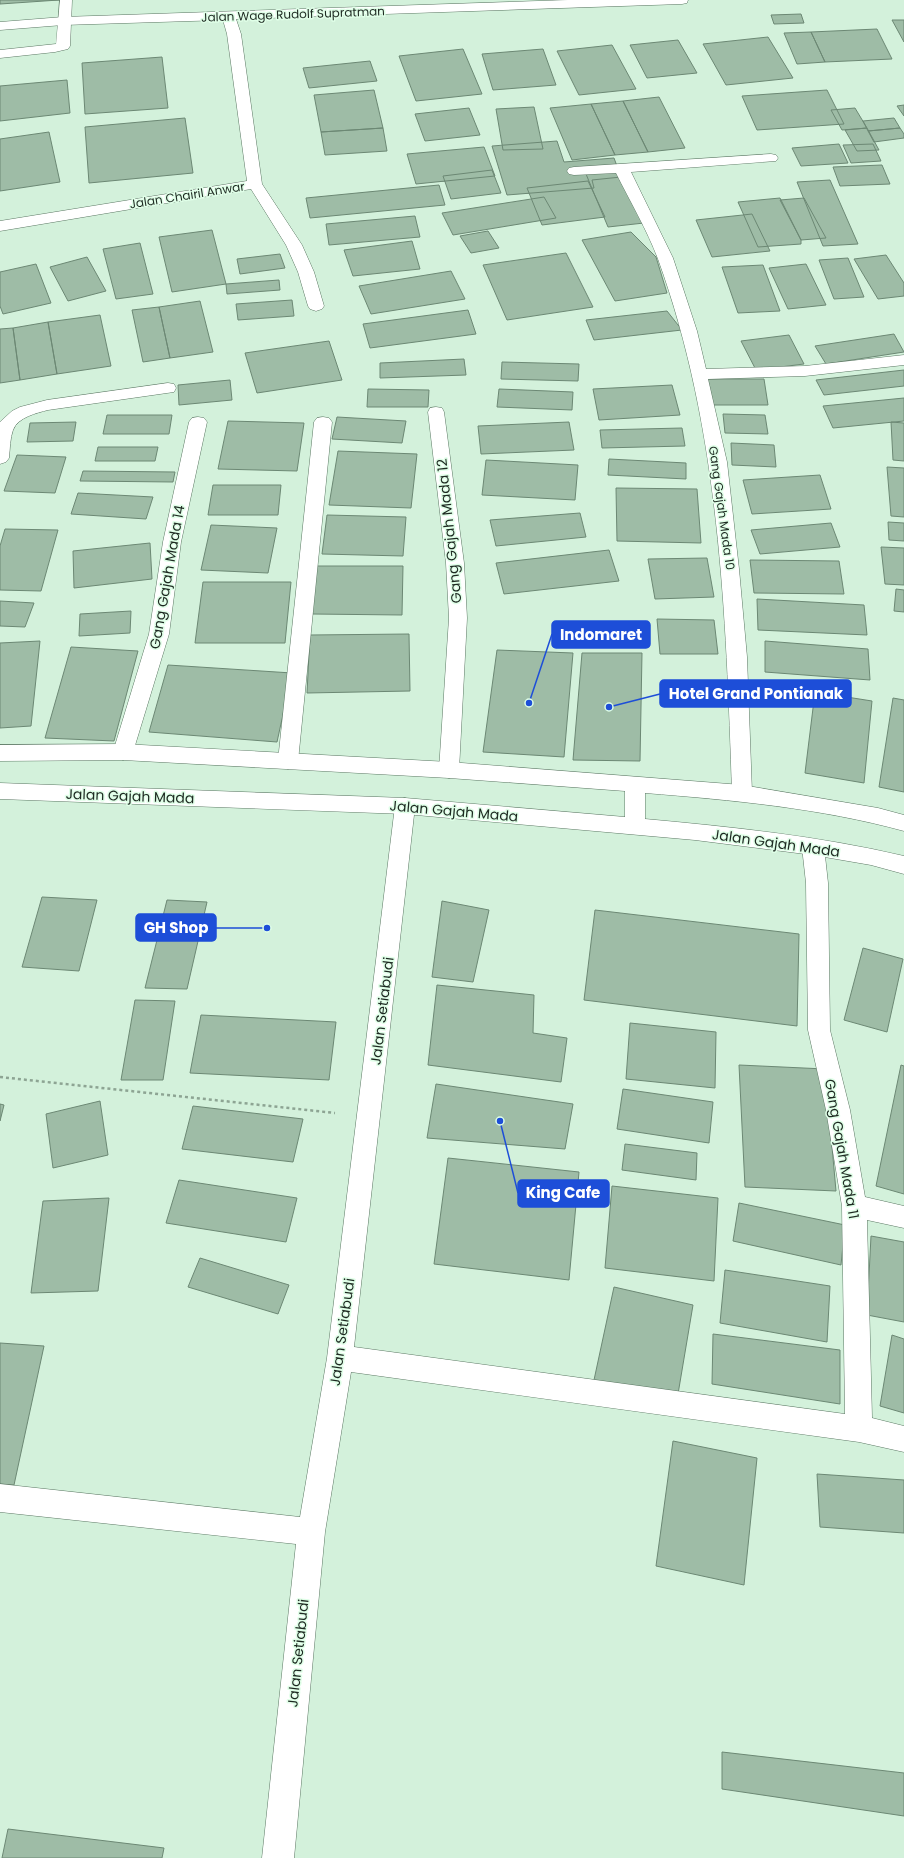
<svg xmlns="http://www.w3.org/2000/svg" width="904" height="1858" viewBox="0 0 904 1858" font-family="Poppins,sans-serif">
  <rect width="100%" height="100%" fill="#d3f1db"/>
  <path fill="#9ebca6" stroke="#6c8874" d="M 0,0 L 59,0 L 0,4 Z
    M 801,14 L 804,23 L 774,24 L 771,15 Z
    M 892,20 L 904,20 L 904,42 Z
    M 877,29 L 892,59 L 825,62 L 811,32 Z
    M 811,32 L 825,62 L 797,64 L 784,33 Z
    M 768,37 L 793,78 L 726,85 L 703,44 Z
    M 678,40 L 697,73 L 647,78 L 630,45 Z
    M 612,45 L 636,89 L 579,95 L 557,51 Z
    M 463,49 L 482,94 L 416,101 L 399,56 Z
    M 543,49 L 556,85 L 493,90 L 482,54 Z
    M 162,57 L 168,108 L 85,114 L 82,63 Z
    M 370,61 L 377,81 L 309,88 L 303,68 Z
    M 67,80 L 70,113 L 0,121 L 0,86 Z
    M 374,90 L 383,128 L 321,132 L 314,95 Z
    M 827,90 L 844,124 L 757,130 L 742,96 Z
    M 659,97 L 685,148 L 648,152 L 623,101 Z
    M 623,101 L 648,152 L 615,155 L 591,104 Z
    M 591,104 L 615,155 L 572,160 L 550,108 Z
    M 904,105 L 904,116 L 897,106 Z
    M 534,107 L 543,149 L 503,150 L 496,109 Z
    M 469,108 L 480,135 L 425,141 L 415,114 Z
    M 855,108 L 867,128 L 842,130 L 831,110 Z
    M 185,118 L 193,173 L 89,183 L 85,127 Z
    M 894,118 L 900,128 L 868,131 L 863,121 Z
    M 383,128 L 387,151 L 325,155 L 321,132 Z
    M 867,128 L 879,150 L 857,151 L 845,130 Z
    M 900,128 L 904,134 L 904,138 L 874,142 L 868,131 Z
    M 49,132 L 60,182 L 0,191 L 0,139 Z
    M 557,141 L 564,162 L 614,158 L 621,177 L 592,180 L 594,188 L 507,195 L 492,146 Z
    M 839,144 L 848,163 L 801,166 L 792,148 Z
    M 873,144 L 881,161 L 851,163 L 843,145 Z
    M 484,147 L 495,176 L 416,184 L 407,154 Z
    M 882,165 L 890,184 L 840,186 L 833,167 Z
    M 492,170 L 501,193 L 451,199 L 443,176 Z
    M 621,171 L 644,223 L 608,227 L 586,174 Z
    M 830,180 L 858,244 L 823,246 L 797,182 Z
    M 588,181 L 605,217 L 542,225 L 527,188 Z
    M 439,185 L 445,205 L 310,218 L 306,198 Z
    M 544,197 L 556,218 L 453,235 L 442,213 Z
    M 780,198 L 801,240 L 801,244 L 758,247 L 738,202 Z
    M 804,198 L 826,238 L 801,240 L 780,200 Z
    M 752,214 L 770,251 L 712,257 L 696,220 Z
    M 415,216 L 420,237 L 329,245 L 326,224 Z
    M 212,230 L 226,284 L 172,292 L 159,237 Z
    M 488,231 L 499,248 L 471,253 L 460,236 Z
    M 631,232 L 656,257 L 667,293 L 615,301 L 582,240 Z
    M 412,241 L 420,269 L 353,276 L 344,250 Z
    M 140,243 L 153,294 L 116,299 L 103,249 Z
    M 566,253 L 593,307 L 507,320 L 483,265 Z
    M 280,254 L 285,268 L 240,274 L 237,259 Z
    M 886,255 L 904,283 L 904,296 L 878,299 L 854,259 Z
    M 87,257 L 106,291 L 68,301 L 50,267 Z
    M 848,258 L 864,297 L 834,299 L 819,260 Z
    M 36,264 L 51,303 L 3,314 L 0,306 L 0,272 Z
    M 806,264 L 826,305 L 788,309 L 769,268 Z
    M 763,265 L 780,311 L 738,313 L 722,267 Z
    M 451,271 L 465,299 L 371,314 L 359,286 Z
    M 279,280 L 280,290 L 227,294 L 226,284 Z
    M 292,300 L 294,316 L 238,320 L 236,304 Z
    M 200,301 L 213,352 L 170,358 L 159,307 Z
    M 159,307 L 170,358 L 143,362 L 132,310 Z
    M 468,310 L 476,334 L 370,348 L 363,324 Z
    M 667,311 L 682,330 L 594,340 L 586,320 Z
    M 100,315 L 111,366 L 57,374 L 48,322 Z
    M 48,322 L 57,374 L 20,380 L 13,328 Z
    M 13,328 L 20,380 L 0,383 L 0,329 Z
    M 894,334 L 904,352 L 826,364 L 815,346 Z
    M 789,335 L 804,364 L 756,370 L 741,341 Z
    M 329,341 L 342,380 L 257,393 L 245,353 Z
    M 464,359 L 466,375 L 380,378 L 380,363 Z
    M 502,362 L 579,364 L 578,381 L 501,379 Z
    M 904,370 L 904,386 L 824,395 L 816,380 Z
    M 704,379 L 764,379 L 768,405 L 708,405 Z
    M 230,380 L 232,400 L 179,405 L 178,385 Z
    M 672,385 L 680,415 L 599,420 L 593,389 Z
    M 368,389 L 429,390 L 428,407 L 367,407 Z
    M 499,389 L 573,392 L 572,410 L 497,407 Z
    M 904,398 L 904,421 L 833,428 L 823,406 Z
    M 723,414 L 765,415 L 768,434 L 725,433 Z
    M 107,415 L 172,415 L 169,434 L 103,434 Z
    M 337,417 L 406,421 L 402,443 L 332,439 Z
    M 228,421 L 304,423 L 297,471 L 218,469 Z
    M 76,422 L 73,441 L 27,442 L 30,423 Z
    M 569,422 L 574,450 L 481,454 L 478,426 Z
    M 891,422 L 904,423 L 904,461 L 893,460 Z
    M 682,428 L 685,446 L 602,448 L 600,430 Z
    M 731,443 L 774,445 L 776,467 L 732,465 Z
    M 98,447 L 158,447 L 155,461 L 95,461 Z
    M 338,451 L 417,454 L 411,508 L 329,505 Z
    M 17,455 L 66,457 L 55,493 L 4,491 Z
    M 609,459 L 686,463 L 686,479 L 608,475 Z
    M 486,460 L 578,465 L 575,500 L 482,495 Z
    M 887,467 L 904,468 L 904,517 L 891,516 Z
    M 83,471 L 175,472 L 173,482 L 80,481 Z
    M 820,475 L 831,509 L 752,514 L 743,480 Z
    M 213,485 L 281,485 L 278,515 L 208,515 Z
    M 616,488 L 697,489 L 701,543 L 617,541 Z
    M 78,493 L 153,497 L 146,519 L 71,514 Z
    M 580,513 L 586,537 L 496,546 L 490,520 Z
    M 327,515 L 406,517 L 403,556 L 322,554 Z
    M 888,522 L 904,523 L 904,541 L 889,540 Z
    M 831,523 L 840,547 L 760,554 L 751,530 Z
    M 211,525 L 277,528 L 268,573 L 201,570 Z
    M 5,529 L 58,530 L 41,591 L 0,590 L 0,546 Z
    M 150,543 L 152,579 L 74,588 L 73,551 Z
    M 881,547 L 904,548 L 904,585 L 885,584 Z
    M 609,550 L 619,581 L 504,594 L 496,563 Z
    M 707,558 L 714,597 L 655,599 L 648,559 Z
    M 750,560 L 839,561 L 844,594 L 754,593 Z
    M 317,566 L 403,566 L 402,615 L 312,614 Z
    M 203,582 L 291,582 L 285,643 L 195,643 Z
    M 896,589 L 904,590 L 904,612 L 894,611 Z
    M 757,599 L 864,605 L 867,635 L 758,630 Z
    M 0,601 L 34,603 L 25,627 L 0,626 Z
    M 131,611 L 130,633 L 79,636 L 80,614 Z
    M 657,619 L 714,620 L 718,654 L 660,654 Z
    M 409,634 L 410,691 L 307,693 L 310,635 Z
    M 40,641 L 31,726 L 0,728 L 0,643 Z
    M 765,641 L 868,649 L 870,680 L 765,672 Z
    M 71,647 L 138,651 L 114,741 L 45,738 Z
    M 497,650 L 573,653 L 564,757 L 483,752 Z
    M 582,653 L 642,653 L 640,761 L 573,760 Z
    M 168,665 L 292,673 L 277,742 L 149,732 Z
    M 815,692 L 872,701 L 864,783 L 805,773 Z
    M 893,698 L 904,700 L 904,792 L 879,787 Z
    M 42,897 L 97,900 L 79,971 L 22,967 Z
    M 167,900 L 207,902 L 187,989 L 145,988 Z
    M 442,901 L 489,910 L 473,982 L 432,977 Z
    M 595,910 L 799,934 L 797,1026 L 584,1000 Z
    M 863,948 L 903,959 L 887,1032 L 844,1020 Z
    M 437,985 L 534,995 L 533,1033 L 567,1038 L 561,1082 L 428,1065 Z
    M 135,1000 L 175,1001 L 163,1080 L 121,1080 Z
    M 201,1015 L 336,1022 L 329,1080 L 190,1073 Z
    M 630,1023 L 716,1032 L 715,1088 L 626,1079 Z
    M 739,1065 L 825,1069 L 836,1191 L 745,1187 Z
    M 901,1065 L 904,1066 L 904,1194 L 876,1186 Z
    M 436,1084 L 573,1104 L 565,1149 L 427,1138 Z
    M 623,1089 L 713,1102 L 709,1143 L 617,1129 Z
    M 100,1101 L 108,1155 L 53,1168 L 46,1114 Z
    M 0,1104 L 4,1105 L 0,1121 Z
    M 193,1106 L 303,1119 L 293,1162 L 182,1149 Z
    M 625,1144 L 697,1153 L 696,1180 L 622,1170 Z
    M 448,1158 L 579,1172 L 569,1280 L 434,1264 Z
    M 179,1180 L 297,1198 L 286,1242 L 166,1223 Z
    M 612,1186 L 718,1198 L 714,1281 L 605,1268 Z
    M 109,1198 L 98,1291 L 31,1293 L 43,1201 Z
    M 739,1203 L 845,1225 L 841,1265 L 733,1241 Z
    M 871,1236 L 904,1242 L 904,1322 L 867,1315 Z
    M 200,1258 L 289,1285 L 278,1314 L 188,1287 Z
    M 725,1270 L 830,1286 L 827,1342 L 720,1323 Z
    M 614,1287 L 693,1305 L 677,1400 L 594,1380 Z
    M 713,1334 L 840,1350 L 840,1404 L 712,1384 Z
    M 892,1335 L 904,1339 L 904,1413 L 880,1406 Z
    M 0,1343 L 44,1346 L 14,1485 L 0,1484 Z
    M 673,1441 L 757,1458 L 744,1585 L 656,1566 Z
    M 817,1474 L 904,1480 L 904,1533 L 820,1527 Z
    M 722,1752 L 904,1773 L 904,1816 L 722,1789 Z
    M 8,1829 L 164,1848 L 162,1858 L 2,1858 Z"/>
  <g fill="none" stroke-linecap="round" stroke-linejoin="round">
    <g stroke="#5c7864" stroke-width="1">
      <path id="lane" d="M 60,0 L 72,0 L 70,46 L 68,49 L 55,52 L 0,58 L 0,50 L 56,44 Z"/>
    </g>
    <g stroke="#5c7864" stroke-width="1">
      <path id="street" d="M 568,0 L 688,0 L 687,3 L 682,4 L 236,19 L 241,34 L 262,184 L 302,245 L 314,272 L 324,306 L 322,309 L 316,311 L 310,309 L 308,306 L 298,272 L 286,245 L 251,189 L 0,231 L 0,221 L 247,181 L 227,34 L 223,20 L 63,25 L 0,30 L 0,22 L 63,17 Z
        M 771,154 L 776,155 L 778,158 L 776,161 L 631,172 L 673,258 L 697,331 L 706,369 L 805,366 L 904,355 L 904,365 L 805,376 L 708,379 L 727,462 L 739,569 L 747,657 L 752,793 L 749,799 L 742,801 L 735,799 L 732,793 C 726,613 720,430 658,259 C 647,230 630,201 616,173 L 574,175 L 569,174 L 567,171 L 569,168 L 574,167 Z
        M 168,383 L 174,384 L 176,388 L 174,392 L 48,410 C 37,413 18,417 13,430 C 10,438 10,449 9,458 L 6,462 L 0,464 L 0,422 L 12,411 L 20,407 L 47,400 Z
        M 436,407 L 442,408 L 444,412 L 464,563 L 467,618 L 459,770 L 456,776 L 449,778 L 442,776 L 439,770 L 449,618 L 446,563 L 428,412 L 430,408 Z
        M 198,417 L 204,418 L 207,422 L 181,542 L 169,634 L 133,752 L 130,757 L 123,760 L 116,757 L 113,752 L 149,634 L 163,542 L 189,422 L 192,418 Z
        M 323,417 L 329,418 L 332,422 L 298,761 L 295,766 L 288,769 L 281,766 L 278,761 L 314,422 L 317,418 Z
        M 405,798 L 412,800 L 415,806 L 354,1347 L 845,1414 L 842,1206 L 826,1110 L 808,1030 L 806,883 L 802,847 L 806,841 L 813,839 L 820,841 L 824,847 L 828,883 L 830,1030 L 850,1110 L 865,1197 L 904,1206 L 904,1228 L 867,1220 L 872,1418 L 904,1426 L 904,1452 L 859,1442 L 351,1372 L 325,1532 L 294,1858 L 262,1858 L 296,1544 L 0,1512 L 0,1484 L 300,1517 L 327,1358 L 395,806 L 398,800 Z"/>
    </g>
    <g stroke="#5c7864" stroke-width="1">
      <path id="secondary" d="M 123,744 L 449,762 L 742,785 L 878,808 L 904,815 L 904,831 C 820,808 732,800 645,793 L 645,819 C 732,827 819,836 904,856 L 904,874 L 871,865 L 813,855 L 695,840 L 405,814 L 0,799 L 0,783 L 405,798 L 625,817 L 625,791 L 449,778 L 123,760 L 0,761 L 0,745 Z"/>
    </g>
    <path stroke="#8da493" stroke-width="2.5" stroke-dasharray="3 3" stroke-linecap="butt" d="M 0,1077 L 335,1113"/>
    <use href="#lane" fill="#fff" fill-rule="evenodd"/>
    <use href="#street" fill="#fff" fill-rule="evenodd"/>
    <use href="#secondary" fill="#fff" fill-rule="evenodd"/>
  </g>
  <g text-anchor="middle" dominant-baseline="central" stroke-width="3" stroke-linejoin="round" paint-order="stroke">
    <g font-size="12" fill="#1d2921" stroke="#e0ffe8">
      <text transform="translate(293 14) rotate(-2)">Jalan Wage Rudolf Supratman</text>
      <text transform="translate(187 195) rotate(-9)">Jalan Chairil Anwar</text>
      <text transform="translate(722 508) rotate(82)">Gang Gajah Mada 10</text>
    </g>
    <g font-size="14" fill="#1d2921" stroke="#e0ffe8">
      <text transform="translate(449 531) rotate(-96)">Gang Gajah Mada 12</text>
      <text transform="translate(167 577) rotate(-80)">Gang Gajah Mada 14</text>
      <text transform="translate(130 796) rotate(2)">Jalan Gajah Mada</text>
      <text transform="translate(454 811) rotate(5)">Jalan Gajah Mada</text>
      <text transform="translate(776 843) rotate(8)">Jalan Gajah Mada</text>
      <text transform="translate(382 1011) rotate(-83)">Jalan Setiabudi</text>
      <text transform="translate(842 1149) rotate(80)">Gang Gajah Mada 11</text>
      <text transform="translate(342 1332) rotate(-82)">Jalan Setiabudi</text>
      <text transform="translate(298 1653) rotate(-84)">Jalan Setiabudi</text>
    </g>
  </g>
  <path fill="none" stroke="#1d4ed8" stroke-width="1.5" d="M529 703L552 634M609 707L660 694M267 928L216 928M500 1121L518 1193"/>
  <g fill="#1d4ed8" stroke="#e0ffe8" stroke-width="1.5">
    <circle cx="529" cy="703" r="4"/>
    <circle cx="609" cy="707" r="4"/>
    <circle cx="267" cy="928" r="4"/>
    <circle cx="500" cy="1121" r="4"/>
  </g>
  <g fill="#1d4ed8" stroke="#1d4ed8" stroke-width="1.5">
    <rect x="552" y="621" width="98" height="27" rx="4"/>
    <rect x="660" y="680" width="191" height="27" rx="4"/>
    <rect x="136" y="914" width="80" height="27" rx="4"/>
    <rect x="518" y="1180" width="91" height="27" rx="4"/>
  </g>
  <g font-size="15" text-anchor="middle" font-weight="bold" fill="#fff">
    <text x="601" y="640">Indomaret</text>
    <text x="756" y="699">Hotel Grand Pontianak</text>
    <text x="176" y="933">GH Shop</text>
    <text x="563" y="1198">King Cafe</text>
  </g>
</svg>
